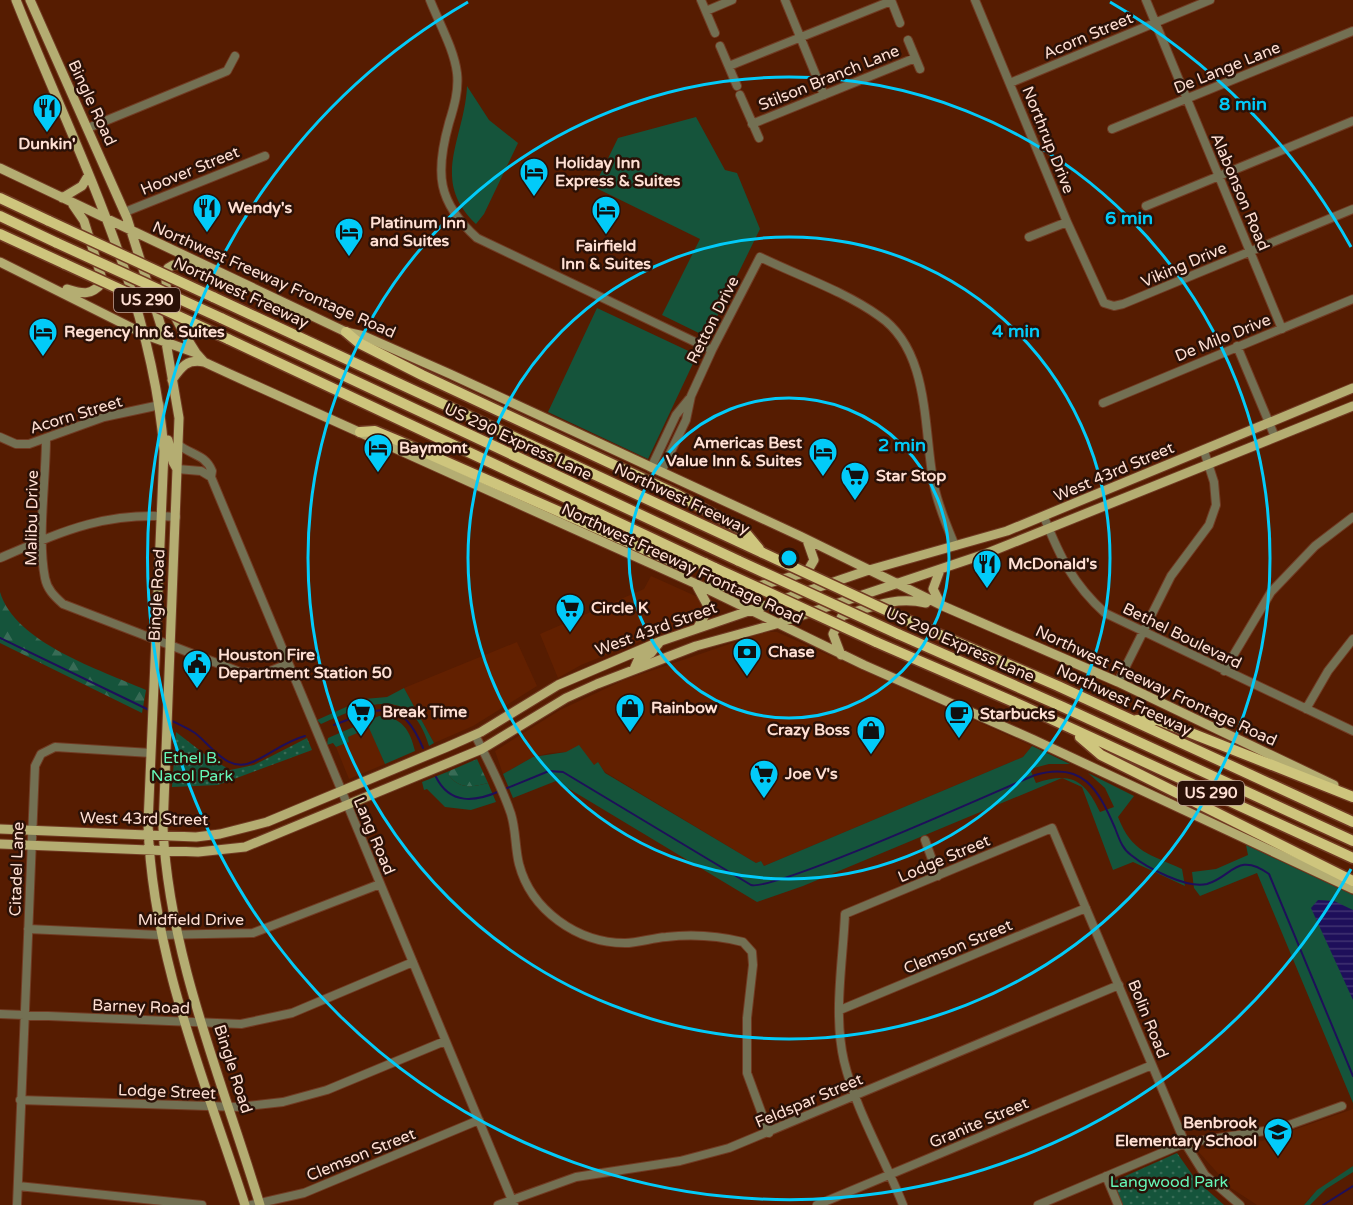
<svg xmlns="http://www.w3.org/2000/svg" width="1353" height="1205" viewBox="0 0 1353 1205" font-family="'Varela Round',sans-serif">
  <defs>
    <pattern id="forest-firs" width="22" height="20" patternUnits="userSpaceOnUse" patternTransform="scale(1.5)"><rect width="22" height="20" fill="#15543b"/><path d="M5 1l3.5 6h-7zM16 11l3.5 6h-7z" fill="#386c56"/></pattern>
    <pattern id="park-dots" width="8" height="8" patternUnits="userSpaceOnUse" patternTransform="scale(1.5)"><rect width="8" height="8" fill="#15543b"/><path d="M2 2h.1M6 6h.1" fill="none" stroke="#386c56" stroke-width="1.8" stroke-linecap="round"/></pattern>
    <pattern id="water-rules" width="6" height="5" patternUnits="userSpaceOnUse" patternTransform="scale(1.5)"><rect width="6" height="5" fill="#1e0f5a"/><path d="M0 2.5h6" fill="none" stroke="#403271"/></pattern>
  </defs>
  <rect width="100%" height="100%" fill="#561c01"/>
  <path fill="#622000" d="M 651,576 L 700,598 L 705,608 L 698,618 L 581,665 L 558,678 L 540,634 L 644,589 Z
    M 765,632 L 777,632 L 1032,746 L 1023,757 L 764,866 L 761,861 L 756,863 L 605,772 L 598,763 L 594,765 L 566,752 L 550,753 L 533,757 L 503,774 L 495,751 L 560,710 L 624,680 Z
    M 517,642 L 537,686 L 473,726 L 434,743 L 404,688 Z
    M 370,728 L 385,764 L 349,779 L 336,747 L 349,742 L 347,737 Z
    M 1353,1109 L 1353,1166 L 1310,1197 L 1304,1205 L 1257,1205 L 1231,1188 L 1197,1150 L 1262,1141 Z"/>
  <path fill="#15543b" d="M 467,86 L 489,120 L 518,143 L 484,214 L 476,224 C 429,180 465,138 467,86 Z
    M 696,117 L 725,170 L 737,173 L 760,229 L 707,337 L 662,315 L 700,239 L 594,187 L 618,138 Z
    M 597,308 L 697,355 L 648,459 L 548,412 Z
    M 404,688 L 434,743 L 429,746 C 410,682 365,705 321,724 L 317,720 L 364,699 L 387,697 Z
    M 379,716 C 402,717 410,730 415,751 L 385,764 L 369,728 L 348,737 L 349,742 L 336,747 L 333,743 L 327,745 L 328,738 Z
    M 579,745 L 594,765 L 598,762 L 605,773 L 756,863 L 761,861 L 764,866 L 1023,757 L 1032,746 L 1070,764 L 1049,764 L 1030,769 L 1036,783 C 1071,771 1085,780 1100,812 L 1114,807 L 1105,788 L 1088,773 L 1134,796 L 1118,817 C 1132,853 1150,854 1182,869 L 1185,886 L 1133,862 L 1113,870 L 1082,787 L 1062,778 L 803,886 L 757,902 L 556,781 L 513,798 L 503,774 L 533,757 L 566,752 Z
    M 447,772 C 457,789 470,788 488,783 L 496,802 L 471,810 L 445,807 L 427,789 L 424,790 L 422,782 Z
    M 1246,845 L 1353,895 L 1353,1103 L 1257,873 L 1200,896 L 1194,888 L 1192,872 L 1216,869 L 1248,855 Z
    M 1353,1166 L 1353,1172 L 1326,1189 L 1310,1205 L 1304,1205 L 1317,1190 Z"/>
  <path fill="url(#forest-firs)" d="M 0,592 C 15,643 101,670 146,690 L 142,713 L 0,643 Z
    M 477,759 L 488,783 C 470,788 457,789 447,772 Z"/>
  <path fill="url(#park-dots)" d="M 176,732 L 207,756 L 230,770 L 254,765 L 307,738 L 312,750 L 218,785 L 172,787 Z
    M 1177,1153 L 1196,1180 L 1224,1205 L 1122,1205 L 1112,1182 Z"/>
  <path fill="url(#water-rules)" d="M 1318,900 L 1334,901 L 1353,910 L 1353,1000 L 1311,908 Z"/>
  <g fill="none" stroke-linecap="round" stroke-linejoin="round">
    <path stroke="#1e0f5a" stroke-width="2" d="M 0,638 L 149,710
      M 170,720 C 178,724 187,728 195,733 C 212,746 228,775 255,761 C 272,753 286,741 305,736
      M 334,725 C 380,707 401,696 423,748
      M 436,777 C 450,805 475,802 500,791
      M 505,789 L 549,771 L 563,772 L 751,885 C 773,892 997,791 1035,775 C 1083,761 1098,789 1115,828 C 1119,838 1122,849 1131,855 C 1147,868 1187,889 1207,884 C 1232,877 1237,851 1269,874 L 1353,1076
      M 1323,1205 L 1353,1186"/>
    <g stroke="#713b23" stroke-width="10">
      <path id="minor" d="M 430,0 C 439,23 454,49 457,73 C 459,90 454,107 449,123 C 435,173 437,202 477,238 L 712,350
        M 701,0 L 715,33
        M 785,0 L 824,95
        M 891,0 L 900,23
        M 975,0 L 1067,222 L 1104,303 L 1114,306 L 1123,304 L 1353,209
        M 1146,0 L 1282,329
        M 706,11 L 732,0
        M 908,40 L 920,69
        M 720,46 L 737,86
        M 729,66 L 891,1
        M 1010,83 L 1210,0
        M 740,95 L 759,138
        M 752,124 L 915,58
        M 88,128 L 227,71 L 235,56
        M 1112,129 L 1353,31
        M 1146,206 L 1353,121
        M 125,212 L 265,156
        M 1029,237 L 1067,222
        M 1237,346 L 1275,437
        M 1103,403 L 1353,299
        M 0,437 L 16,444 L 29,444 L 104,417 L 160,405
        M 46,439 C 46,480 37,538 45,578 C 47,589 54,596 63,604 L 240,672 L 263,674 L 288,664
        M 179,445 C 191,455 205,454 212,471 L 211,477
        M 651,468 L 676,415 L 689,399
        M 177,469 L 201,471 L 211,477 L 514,1205
        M 661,472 L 686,420 L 691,396 L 712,350 L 760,257 C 799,276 844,291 879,316 C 931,351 923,431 934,485 C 938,506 947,526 955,546
        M 1044,517 C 1060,557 1073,584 1105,613 L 1353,731
        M 0,558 C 63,531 106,511 176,517
        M 1224,671 L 1271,592 L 1315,546 L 1353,517
        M 1118,682 L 1171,576 L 1209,525 L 1216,505 L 1214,482 L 1204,451
        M 1306,709 L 1328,671 L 1353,639
        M 475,735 C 488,760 502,787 511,814 C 516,830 515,848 519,864 C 531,910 577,943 625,943 C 638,943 652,938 666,937 C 691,934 719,936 743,942 L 752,952 L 753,965 L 747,1018 L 747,1073 L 769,1133
        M 925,840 L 938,876
        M 28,929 L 160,935 L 253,933 L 380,884
        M 840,1010 L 1086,908
        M 0,1014 L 241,1024 L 292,1013 L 413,962
        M 20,1100 L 239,1107 L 283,1102 L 327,1090 L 445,1041
        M 1106,1176 L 1118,1205
        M 18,1186 L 202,1205
        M 17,1205 L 35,766 L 41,754 L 55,747 L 151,753
        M 251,1205 L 304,1193 L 479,1120
        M 498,1205 L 576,1177 L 680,1161 L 729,1148 L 1119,985
        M 817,1205 L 1152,1065
        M 903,1205 C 884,1157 856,1111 844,1061 C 833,1014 843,961 845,914 L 1052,828 L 1185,1143 L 1205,1175 L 1240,1205
        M 1038,1205 L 1185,1143 L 1278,1129 L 1342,1106"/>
    </g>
    <g stroke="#713b23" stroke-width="11">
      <path id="major" d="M 16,0 C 74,146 152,293 164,451 L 148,824 C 152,955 205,1081 245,1205
        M 30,0 L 127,218 L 166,342 L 179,418 L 163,828 C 169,956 223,1083 260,1205
        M 0,168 L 346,332 L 364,336 L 450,374 L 800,536 L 943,606 L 1118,682 L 1334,785
        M 62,198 L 82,186 L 88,176
        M 0,262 L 146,335 L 196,353 L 204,362 L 230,374 L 703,587 L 864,665 L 1032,739 L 1353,889
        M 194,264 L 173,265 L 168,268 C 159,295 182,331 196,353
        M 67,289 C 83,294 91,296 103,282 L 84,221 L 73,205
        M 172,380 C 182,366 187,359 204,362
        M 168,440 L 173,462 L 177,469
        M 940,570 L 933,589 L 941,605
        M 697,586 L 709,608 L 698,627
        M 705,587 L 759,586 L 807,572 L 814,560 L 807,540
        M 841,655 L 833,634 L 842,616 C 872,607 895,596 926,603
        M 634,669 L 638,660 L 651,653 L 659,643
        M 0,829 L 196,837 L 220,834 L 267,822 L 447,747 L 481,732 L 558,685 L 661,641 L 869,570 L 1007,531 L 1353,388
        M 0,844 L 198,852 L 245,847 L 482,749 L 566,698 L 597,684 L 696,646 L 776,624 L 985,554 L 1353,406"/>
    </g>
    <g stroke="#713b23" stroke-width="13">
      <path id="highway" d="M 0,198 L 49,221
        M 0,216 L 57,243
        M 0,234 L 65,264
        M 213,297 L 763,553
        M 221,318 L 739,561
        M 346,332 L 359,343 L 422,375 L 676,494 L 744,531 L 759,549
        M 228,339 L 715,568
        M 360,432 L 375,431 L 399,441 L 680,565 L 705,563
        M 922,627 L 1058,686 L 1353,822
        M 898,634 L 1063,707 L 1353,841
        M 876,642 L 1023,706 L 1353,858
        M 1137,720 L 1158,720 L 1353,797
        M 1080,737 L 1101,755 L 1353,881"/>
    </g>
    <use href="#minor" stroke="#737053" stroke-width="8"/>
    <use href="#major" stroke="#b4ad72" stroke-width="9"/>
    <use href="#highway" stroke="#cec57d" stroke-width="10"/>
    <g stroke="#713b23" stroke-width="13" stroke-linecap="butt">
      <path id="highway-bridge" d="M 49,221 L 213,297
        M 57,243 L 221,318
        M 65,264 L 228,339
        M 763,553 L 922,627
        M 739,561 L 898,634
        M 715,568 L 876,642"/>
    </g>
    <use href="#highway-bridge" stroke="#cec57d" stroke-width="10"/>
  </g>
  <g fill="none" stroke="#02cbf9" stroke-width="3">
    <circle cx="789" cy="558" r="160"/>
    <circle cx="789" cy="558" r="321"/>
    <circle cx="789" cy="558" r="481"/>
    <path d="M1351 869A642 642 0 1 1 468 2M1110 2A642 642 0 0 1 1351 247"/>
  </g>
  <defs>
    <g id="restaurant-pin" transform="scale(1.5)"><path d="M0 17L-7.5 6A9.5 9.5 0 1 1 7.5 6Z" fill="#02cbf9" stroke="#2b1107"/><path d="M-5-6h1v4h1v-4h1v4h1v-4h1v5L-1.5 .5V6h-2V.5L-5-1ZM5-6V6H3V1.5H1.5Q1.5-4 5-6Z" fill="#111"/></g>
    <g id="hotel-pin" transform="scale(1.5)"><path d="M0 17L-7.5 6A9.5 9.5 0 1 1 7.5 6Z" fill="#02cbf9" stroke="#2b1107"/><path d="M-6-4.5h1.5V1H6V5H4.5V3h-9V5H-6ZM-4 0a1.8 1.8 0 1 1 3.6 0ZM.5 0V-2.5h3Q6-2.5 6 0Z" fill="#111"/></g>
    <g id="supermarket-pin" transform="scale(1.5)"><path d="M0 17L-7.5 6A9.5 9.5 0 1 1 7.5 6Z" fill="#02cbf9" stroke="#2b1107"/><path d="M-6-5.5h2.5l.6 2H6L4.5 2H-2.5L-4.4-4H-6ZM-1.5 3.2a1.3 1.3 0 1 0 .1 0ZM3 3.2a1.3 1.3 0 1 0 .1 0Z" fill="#111"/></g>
    <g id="bank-pin" transform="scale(1.5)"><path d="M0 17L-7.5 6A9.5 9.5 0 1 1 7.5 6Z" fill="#02cbf9" stroke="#2b1107"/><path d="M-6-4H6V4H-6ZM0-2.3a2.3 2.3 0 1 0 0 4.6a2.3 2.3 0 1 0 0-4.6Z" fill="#111"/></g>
    <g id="civic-pin" transform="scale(1.5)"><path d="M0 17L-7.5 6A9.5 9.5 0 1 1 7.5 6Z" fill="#02cbf9" stroke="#2b1107"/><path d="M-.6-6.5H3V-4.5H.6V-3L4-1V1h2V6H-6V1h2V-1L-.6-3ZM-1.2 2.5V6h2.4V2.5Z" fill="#111"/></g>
    <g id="shop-pin" transform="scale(1.5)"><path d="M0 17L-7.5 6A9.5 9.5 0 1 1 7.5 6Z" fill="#02cbf9" stroke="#2b1107"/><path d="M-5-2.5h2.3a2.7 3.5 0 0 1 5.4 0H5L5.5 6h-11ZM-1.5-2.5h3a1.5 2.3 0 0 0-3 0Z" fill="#111"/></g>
    <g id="cafe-pin" transform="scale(1.5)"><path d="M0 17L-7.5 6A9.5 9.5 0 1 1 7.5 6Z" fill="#02cbf9" stroke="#2b1107"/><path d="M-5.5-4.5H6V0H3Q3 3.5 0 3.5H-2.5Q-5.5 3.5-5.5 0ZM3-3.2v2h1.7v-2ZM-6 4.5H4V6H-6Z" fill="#111"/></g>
    <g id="school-pin" transform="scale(1.5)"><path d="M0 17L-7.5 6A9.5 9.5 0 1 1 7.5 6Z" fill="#02cbf9" stroke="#2b1107"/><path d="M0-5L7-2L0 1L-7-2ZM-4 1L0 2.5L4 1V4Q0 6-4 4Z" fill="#111"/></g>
  </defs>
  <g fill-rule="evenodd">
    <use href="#restaurant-pin" x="47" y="108"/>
    <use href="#hotel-pin" x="534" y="172"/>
    <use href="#restaurant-pin" x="207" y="208"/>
    <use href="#hotel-pin" x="606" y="210"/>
    <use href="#hotel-pin" x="349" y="232"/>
    <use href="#hotel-pin" x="43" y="332"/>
    <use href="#hotel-pin" x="378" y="448"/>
    <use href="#hotel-pin" x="823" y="452"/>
    <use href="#supermarket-pin" x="855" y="476"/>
    <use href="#restaurant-pin" x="987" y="564"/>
    <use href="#supermarket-pin" x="570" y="608"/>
    <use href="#bank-pin" x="747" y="652"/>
    <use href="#civic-pin" x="197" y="664"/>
    <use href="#shop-pin" x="630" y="708"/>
    <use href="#supermarket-pin" x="361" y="712"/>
    <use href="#cafe-pin" x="959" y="714"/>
    <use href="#shop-pin" x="871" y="730"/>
    <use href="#supermarket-pin" x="764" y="774"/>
    <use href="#school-pin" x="1278" y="1132"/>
  </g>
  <g text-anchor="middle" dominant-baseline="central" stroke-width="5" stroke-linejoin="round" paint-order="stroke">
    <g fill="#2b1107" stroke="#bfa296" stroke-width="1.5">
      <rect x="114" y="288" width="66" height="24" rx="4.5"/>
      <rect x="1178" y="781" width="66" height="24" rx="4.5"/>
    </g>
    <g font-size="15" font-weight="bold" fill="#ffe0d4">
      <text x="147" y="300">US 290</text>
      <text x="1211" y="793">US 290</text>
    </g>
    <g font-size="16" fill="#ffe0d4" stroke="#2b1107">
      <text transform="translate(1088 36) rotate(-23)">Acorn Street</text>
      <text transform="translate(1227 68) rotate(-22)">De Lange Lane</text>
      <text transform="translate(829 78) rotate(-22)">Stilson Branch Lane</text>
      <text transform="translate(92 103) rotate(65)">Bingle Road</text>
      <text transform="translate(1048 140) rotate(68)">Northrup Drive</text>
      <text transform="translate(190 171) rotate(-22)">Hoover Street</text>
      <text transform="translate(1240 192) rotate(67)">Alabonson Road</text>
      <text transform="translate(1184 265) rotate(-23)">Viking Drive</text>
      <text transform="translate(274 280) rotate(24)">Northwest Freeway Frontage Road</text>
      <text transform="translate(241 293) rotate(25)">Northwest Freeway</text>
      <text transform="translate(713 320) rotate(-63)">Retton Drive</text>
      <text transform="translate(1223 338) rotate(-22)">De Milo Drive</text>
      <text transform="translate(76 415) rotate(-17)">Acorn Street</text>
      <text transform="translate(518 442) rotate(25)">US 290 Express Lane</text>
      <text transform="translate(1114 472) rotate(-23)">West 43rd Street</text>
      <text transform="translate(682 499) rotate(25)">Northwest Freeway</text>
      <text transform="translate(32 518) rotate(-89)">Malibu Drive</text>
      <text transform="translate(682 564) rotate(25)">Northwest Freeway Frontage Road</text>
      <text transform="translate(157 595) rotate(-87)">Bingle Road</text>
      <text transform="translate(656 629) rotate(-20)">West 43rd Street</text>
      <text transform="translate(1182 636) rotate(26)">Bethel Boulevard</text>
      <text transform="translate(960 645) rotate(24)">US 290 Express Lane</text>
      <text transform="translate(1156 686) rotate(25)">Northwest Freeway Frontage Road</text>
      <text transform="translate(1124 700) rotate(25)">Northwest Freeway</text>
      <text transform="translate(144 819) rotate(1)">West 43rd Street</text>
      <text transform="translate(374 836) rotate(67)">Lang Road</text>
      <text transform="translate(944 859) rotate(-23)">Lodge Street</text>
      <text transform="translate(17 869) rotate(-88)">Citadel Lane</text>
      <text x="191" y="920">Midfield Drive</text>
      <text transform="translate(958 947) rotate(-23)">Clemson Street</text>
      <text transform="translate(141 1007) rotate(2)">Barney Road</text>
      <text transform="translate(1148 1019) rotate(68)">Bolin Road</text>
      <text transform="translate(233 1069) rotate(72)">Bingle Road</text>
      <text transform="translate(167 1092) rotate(2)">Lodge Street</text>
      <text transform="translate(809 1101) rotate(-23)">Feldspar Street</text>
      <text transform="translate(979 1123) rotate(-23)">Granite Street</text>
      <text transform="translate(361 1155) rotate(-22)">Clemson Street</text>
    </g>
    <g font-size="16" font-weight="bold" fill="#ffe0d4" stroke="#2b1107" text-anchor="start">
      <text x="47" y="144" text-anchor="middle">Dunkin'</text>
      <text x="555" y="163">Holiday Inn<tspan x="555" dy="18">Express &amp; Suites</tspan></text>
      <text x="228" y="208">Wendy's</text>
      <text x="370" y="223">Platinum Inn<tspan x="370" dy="18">and Suites</tspan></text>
      <text x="606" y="246" text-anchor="middle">Fairfield<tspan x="606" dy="18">Inn &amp; Suites</tspan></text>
      <text x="64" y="332">Regency Inn &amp; Suites</text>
      <text x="802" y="443" text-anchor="end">Americas Best<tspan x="802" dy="18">Value Inn &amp; Suites</tspan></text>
      <text x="399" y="448">Baymont</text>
      <text x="876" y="476">Star Stop</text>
      <text x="1008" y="564">McDonald's</text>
      <text x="591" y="608">Circle K</text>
      <text x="768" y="652">Chase</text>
      <text x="218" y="655">Houston Fire<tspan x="218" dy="18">Department Station 50</tspan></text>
      <text x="651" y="708">Rainbow</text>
      <text x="382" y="712">Break Time</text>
      <text x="980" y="714">Starbucks</text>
      <text x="850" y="730" text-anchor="end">Crazy Boss</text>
      <text x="785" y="774">Joe V's</text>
      <text x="1257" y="1123" text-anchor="end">Benbrook<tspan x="1257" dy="18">Elementary School</tspan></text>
    </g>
    <g font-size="16" fill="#65f7b8" stroke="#2b1107">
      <text x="192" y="758">Ethel B.<tspan x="192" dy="18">Nacol Park</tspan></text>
      <text x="1169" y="1182">Langwood Park</text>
    </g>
  </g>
  <circle cx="789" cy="558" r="9" fill="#02cbf9" stroke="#2b1107" stroke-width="3"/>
  <g font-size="18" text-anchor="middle" font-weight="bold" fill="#02cbf9" stroke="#2b1107" stroke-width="5" stroke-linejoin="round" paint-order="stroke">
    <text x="1243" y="110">8 min</text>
    <text x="1129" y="224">6 min</text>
    <text x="1016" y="337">4 min</text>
    <text x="902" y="451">2 min</text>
  </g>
</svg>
